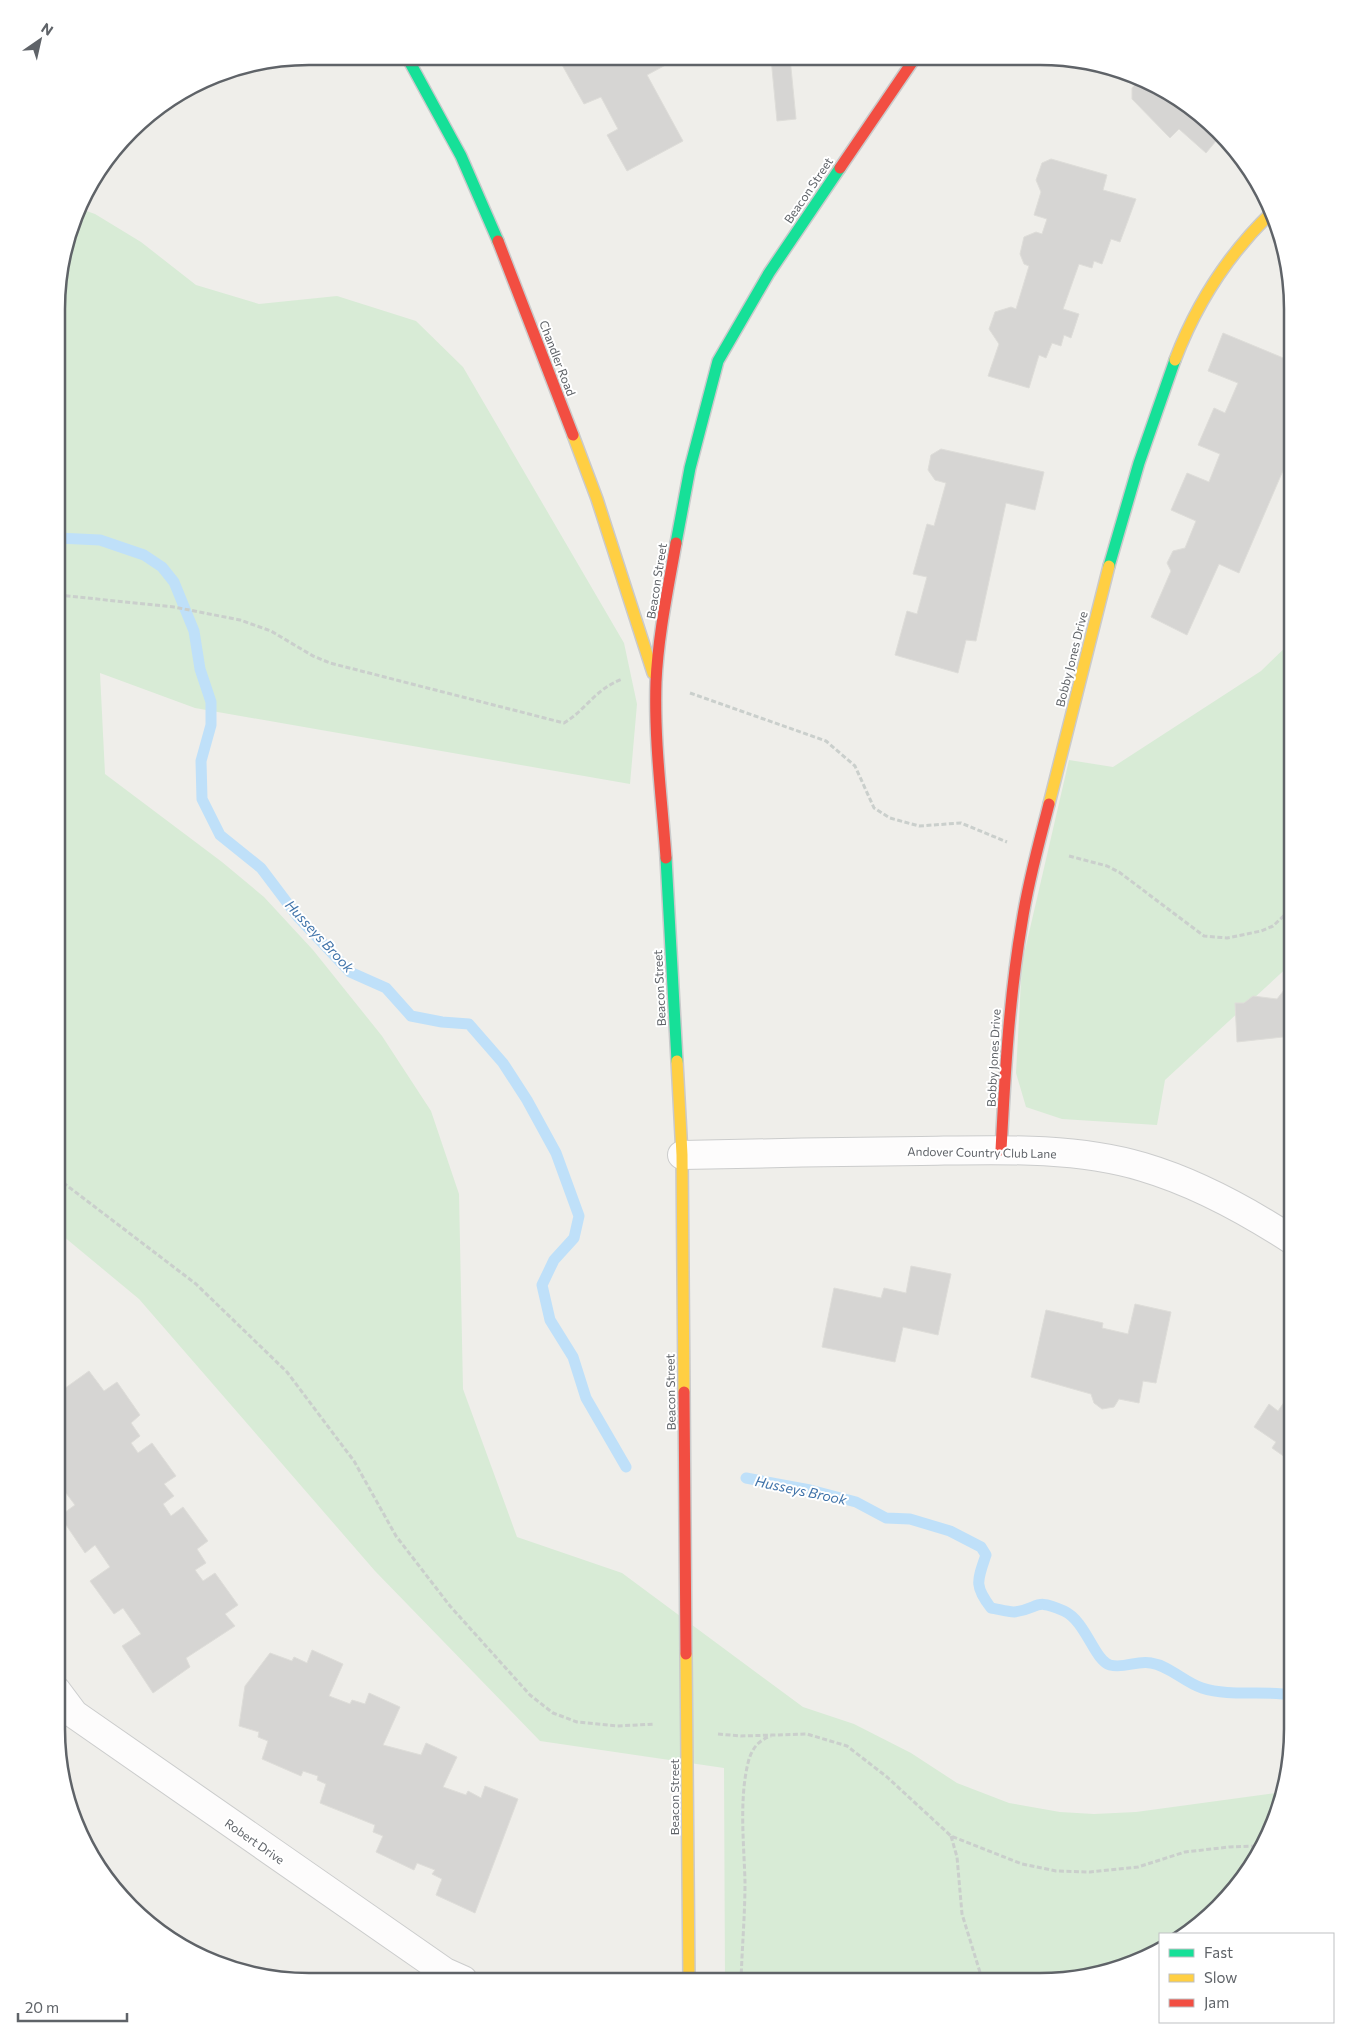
<svg xmlns="http://www.w3.org/2000/svg" width="1349" height="2038" viewBox="0 0 1349 2038" font-family="Commissioner,sans-serif">
  <rect width="100%" height="100%" fill="#efeeea"/>
  <path fill="#d8ebd6" d="M 81,209 L 95,214 L 141,242 L 196,285 L 259,304 L 337,296 L 416,321 L 463,367 L 624,643 L 637,704 L 630,784 L 195,708 L 100,673 L 105,774 L 222,862 L 264,897 L 313,950 L 382,1036 L 431,1111 L 459,1194 L 463,1389 L 517,1537 L 622,1573 L 803,1707 L 854,1724 L 911,1753 L 957,1783 L 1009,1803 L 1060,1812 L 1094,1814 L 1136,1812 L 1283,1792 L 1279,1811 L 1241,1883 L 1194,1929 L 1186,1934 L 1160,1934 L 1160,1949 L 1137,1962 L 1040,1982 L 725,1981 L 724,1768 L 540,1741 L 375,1571 L 139,1299 L 57,1231 L 58,276 Z
    M 1293,640 L 1292,963 L 1165,1080 L 1157,1125 L 1062,1119 L 1026,1107 L 1016,1073 L 1022,963 L 1069,760 L 1113,767 L 1261,671 Z"/>
  <g fill="none" stroke-linecap="round" stroke-linejoin="round">
    <path stroke="#bfe0f9" stroke-width="11" d="M 58,538 L 100,540 L 144,555 L 162,567 L 174,582 L 194,631 L 200,669 L 211,702 L 211,725 L 201,761 L 202,799 L 220,835 L 261,868 L 298,917 L 350,972 L 386,988 L 411,1016 L 442,1022 L 469,1024 L 503,1063 L 527,1100 L 556,1153 L 579,1216 L 574,1238 L 554,1260 L 542,1285 L 550,1320 L 573,1357 L 586,1398 L 626,1467
      M 746,1478 L 810,1490 L 856,1502 L 886,1518 L 910,1519 L 950,1531 L 981,1547 L 986,1555 C 977,1581 974,1586 991,1608 C 998,1609 1007,1612 1014,1612 C 1040,1609 1033,1597 1064,1611 C 1086,1621 1094,1660 1110,1665 C 1124,1669 1137,1660 1151,1663 C 1170,1666 1184,1682 1202,1688 C 1230,1697 1263,1690 1292,1695"/>
  </g>
  <path fill="#d6d5d3" stroke="#deddd9" d="M 572,57 L 671,57 L 673,61 L 647,75 L 683,141 L 627,171 L 607,135 L 618,129 L 601,97 L 584,104 L 561,63 Z
    M 771,58 L 790,58 L 796,119 L 777,121 Z
    M 1141,78 L 1194,109 L 1221,135 L 1206,153 L 1179,129 L 1170,138 L 1132,99 L 1132,88 Z
    M 1051,159 L 1107,175 L 1103,190 L 1136,199 L 1120,242 L 1111,239 L 1102,264 L 1094,261 L 1092,268 L 1079,264 L 1063,309 L 1079,314 L 1071,338 L 1064,335 L 1061,346 L 1052,343 L 1046,358 L 1039,355 L 1029,388 L 988,376 L 999,344 L 989,329 L 995,312 L 1011,307 L 1016,309 L 1029,266 L 1024,264 L 1020,254 L 1024,237 L 1036,232 L 1042,234 L 1047,219 L 1034,215 L 1041,192 L 1036,180 L 1042,163 Z
    M 1223,333 L 1293,362 L 1293,431 L 1285,450 L 1291,452 L 1239,573 L 1219,564 L 1187,635 L 1151,617 L 1171,571 L 1167,563 L 1173,551 L 1185,548 L 1196,521 L 1171,510 L 1187,473 L 1209,482 L 1220,454 L 1198,445 L 1214,408 L 1225,413 L 1238,383 L 1208,371 Z
    M 941,449 L 1044,472 L 1035,510 L 1006,503 L 976,641 L 966,640 L 958,673 L 895,655 L 907,611 L 917,614 L 927,577 L 913,574 L 927,524 L 934,526 L 946,483 L 935,480 L 928,470 L 931,455 Z
    M 1292,980 L 1292,1036 L 1237,1042 L 1235,1003 L 1244,1003 L 1253,996 L 1277,999 Z
    M 911,1266 L 951,1274 L 938,1335 L 903,1327 L 895,1362 L 822,1347 L 834,1288 L 881,1298 L 884,1288 L 906,1293 Z
    M 1135,1304 L 1171,1312 L 1156,1383 L 1143,1381 L 1139,1403 L 1119,1399 L 1114,1407 L 1102,1409 L 1094,1403 L 1091,1394 L 1031,1377 L 1046,1310 L 1103,1323 L 1102,1328 L 1128,1334 Z
    M 89,1371 L 104,1391 L 117,1382 L 140,1415 L 131,1423 L 140,1436 L 131,1443 L 138,1453 L 152,1443 L 176,1476 L 164,1484 L 174,1496 L 163,1504 L 171,1516 L 183,1507 L 208,1541 L 197,1549 L 206,1563 L 195,1570 L 203,1581 L 215,1573 L 238,1605 L 225,1614 L 235,1626 L 186,1658 L 190,1667 L 153,1693 L 122,1646 L 141,1634 L 123,1608 L 114,1614 L 90,1581 L 110,1567 L 95,1545 L 85,1553 L 60,1516 L 75,1505 L 60,1485 L 57,1488 L 57,1394 Z
    M 1287,1398 L 1292,1401 L 1292,1462 L 1272,1448 L 1276,1442 L 1254,1427 L 1269,1404 L 1278,1411 Z
    M 312,1650 L 343,1664 L 329,1696 L 350,1704 L 352,1700 L 365,1704 L 369,1693 L 400,1707 L 383,1745 L 421,1755 L 426,1743 L 457,1757 L 443,1787 L 466,1795 L 468,1791 L 481,1798 L 485,1786 L 518,1799 L 475,1913 L 436,1895 L 442,1879 L 432,1874 L 435,1870 L 417,1863 L 414,1870 L 376,1852 L 383,1836 L 373,1832 L 375,1825 L 320,1803 L 326,1784 L 317,1780 L 318,1776 L 303,1771 L 301,1776 L 262,1759 L 268,1741 L 258,1737 L 259,1732 L 239,1726 L 245,1686 L 270,1653 L 292,1661 L 294,1657 L 307,1663 Z"/>
  <g fill="none" stroke-linecap="round" stroke-linejoin="round">
    <g stroke="#cbcccc" stroke-width="30">
      <path id="street" d="M 682,1155 C 762,1153 841,1152 921,1151 C 994,1150 1072,1146 1143,1167 C 1197,1183 1246,1210 1292,1240
        M 56,1690 L 74,1714 L 445,1972 L 463,1980"/>
    </g>
    <g stroke="#cacacb" stroke-width="14">
      <path id="fast" d="M 407,57 L 461,156 L 498,241
        M 676,543 L 690,468 L 718,361 L 769,273 L 840,168
        M 1109,566 L 1139,463 L 1175,360
        M 666,858 L 677,1061"/>
    </g>
    <g stroke="#cacacb" stroke-width="14">
      <path id="slow" d="M 1175,360 C 1197,302 1228,254 1273,211
        M 573,435 L 597,499 L 653,673
        M 1049,804 L 1109,566
        M 677,1061 L 682,1155 L 684,1392
        M 686,1654 L 689,1981"/>
    </g>
    <g stroke="#cacacb" stroke-width="14">
      <path id="jam" d="M 840,168 L 915,58
        M 498,241 L 573,435
        M 666,858 C 662,800 654,741 656,682 C 658,636 668,589 676,543
        M 1001,1150 C 1005,1074 1009,998 1022,922 C 1028,882 1039,843 1049,804
        M 684,1392 L 686,1654"/>
    </g>
    <path stroke="#cacfcc" stroke-width="3" stroke-dasharray="5 2.5" stroke-linecap="butt" d="M 58,595 L 174,607 L 240,620 L 271,631 L 313,656 L 330,663 L 564,723 C 587,709 594,690 622,679
      M 690,693 L 826,741 L 855,766 L 874,808 L 890,818 L 919,826 L 961,823 L 1007,842
      M 1069,856 L 1107,866 L 1119,872 L 1204,936 L 1227,938 L 1261,931 L 1273,926 L 1293,907
      M 57,1178 L 196,1284 L 287,1372 L 354,1461 L 396,1536 L 450,1606 L 530,1695 L 553,1713 L 577,1722 L 617,1726 L 655,1724
      M 718,1734 L 741,1736 L 807,1734 L 847,1746 L 887,1777 L 951,1836 L 1022,1864 L 1056,1871 L 1090,1872 L 1138,1867 L 1185,1852 L 1229,1847 L 1260,1846
      M 951,1836 L 957,1857 L 962,1914 L 983,1982
      M 741,1981 C 742,1948 745,1915 745,1882 C 744,1844 739,1800 748,1763 C 751,1750 758,1740 771,1736"/>
    <use href="#street" stroke="#fdfcfc" stroke-width="28"/>
    <use href="#fast" stroke="#16e098" stroke-width="11"/>
    <use href="#slow" stroke="#ffcf43" stroke-width="11"/>
    <use href="#jam" stroke="#f24e42" stroke-width="11"/>
  </g>
  <g text-anchor="middle" dominant-baseline="central" stroke-width="4" stroke-linejoin="round" paint-order="stroke">
    <g font-size="12" fill="#5f6368" stroke="#fff">
      <text transform="translate(808 190) rotate(-56)">Beacon Street</text>
      <text transform="translate(558 358) rotate(69)">Chandler Road</text>
      <text transform="translate(656 581) rotate(-81)">Beacon Street</text>
      <text transform="translate(1071 659) rotate(-76)">Bobby Jones Drive</text>
      <text transform="translate(659 988) rotate(-93)">Beacon Street</text>
      <text transform="translate(993 1058) rotate(-87)">Bobby Jones Drive</text>
      <text transform="translate(982 1152) rotate(1)">Andover Country Club Lane</text>
      <text transform="translate(670 1392) rotate(-91)">Beacon Street</text>
      <text transform="translate(674 1797) rotate(-90)">Beacon Street</text>
      <text transform="translate(255 1841) rotate(35)">Robert Drive</text>
    </g>
    <g font-size="14" font-style="italic" fill="#4174aa" stroke="#fff">
      <text transform="translate(320 936) rotate(47)">Husseys Brook</text>
      <text transform="translate(801 1490) rotate(12)">Husseys Brook</text>
    </g>
  </g>
  <path d="M0 0H1349V2038H0ZM309 65H1040A244 244 0 0 1 1284 309V1729A244 244 0 0 1 1040 1973H309A244 244 0 0 1 65 1729V309A244 244 0 0 1 309 65Z" fill="#fff" fill-rule="evenodd"/>
  <path fill="none" stroke="#5f6368" stroke-width="2.5" d="M309 65H1040A244 244 0 0 1 1284 309V1729A244 244 0 0 1 1040 1973H309A244 244 0 0 1 65 1729V309A244 244 0 0 1 309 65Z"/>
  <rect x="1159" y="1933" width="175" height="90" fill="#ffffff" stroke="#bfc1c3"/>
  <rect x="1169" y="1949" width="25" height="8" fill="#16e098" stroke="#bfc1c3"/>
  <text x="1204" y="1958" font-size="15" fill="#5f6368">Fast</text>
  <rect x="1169" y="1974" width="25" height="8" fill="#ffcf43" stroke="#bfc1c3"/>
  <text x="1204" y="1983" font-size="15" fill="#5f6368">Slow</text>
  <rect x="1169" y="1999" width="25" height="8" fill="#f24e42" stroke="#bfc1c3"/>
  <text x="1204" y="2008" font-size="15" fill="#5f6368">Jam</text>
  <g transform="translate(40 40) rotate(34)" stroke="#ffffff" stroke-width="4" paint-order="stroke">
  <path d="M0-4L9 19L0 12L-9 19Z" fill="#5f6368"/>
  <text y="-8" font-size="14" font-weight="bold" text-anchor="middle" fill="#5f6368">N</text>
  </g>
  <path d="M18 2013v8h109v-8" fill="none" stroke="#5f6368" stroke-width="2.5"/>
  <text x="25" y="2013" font-size="15" fill="#5f6368" stroke="#ffffff" stroke-width="4" paint-order="stroke">20 m</text>
</svg>
